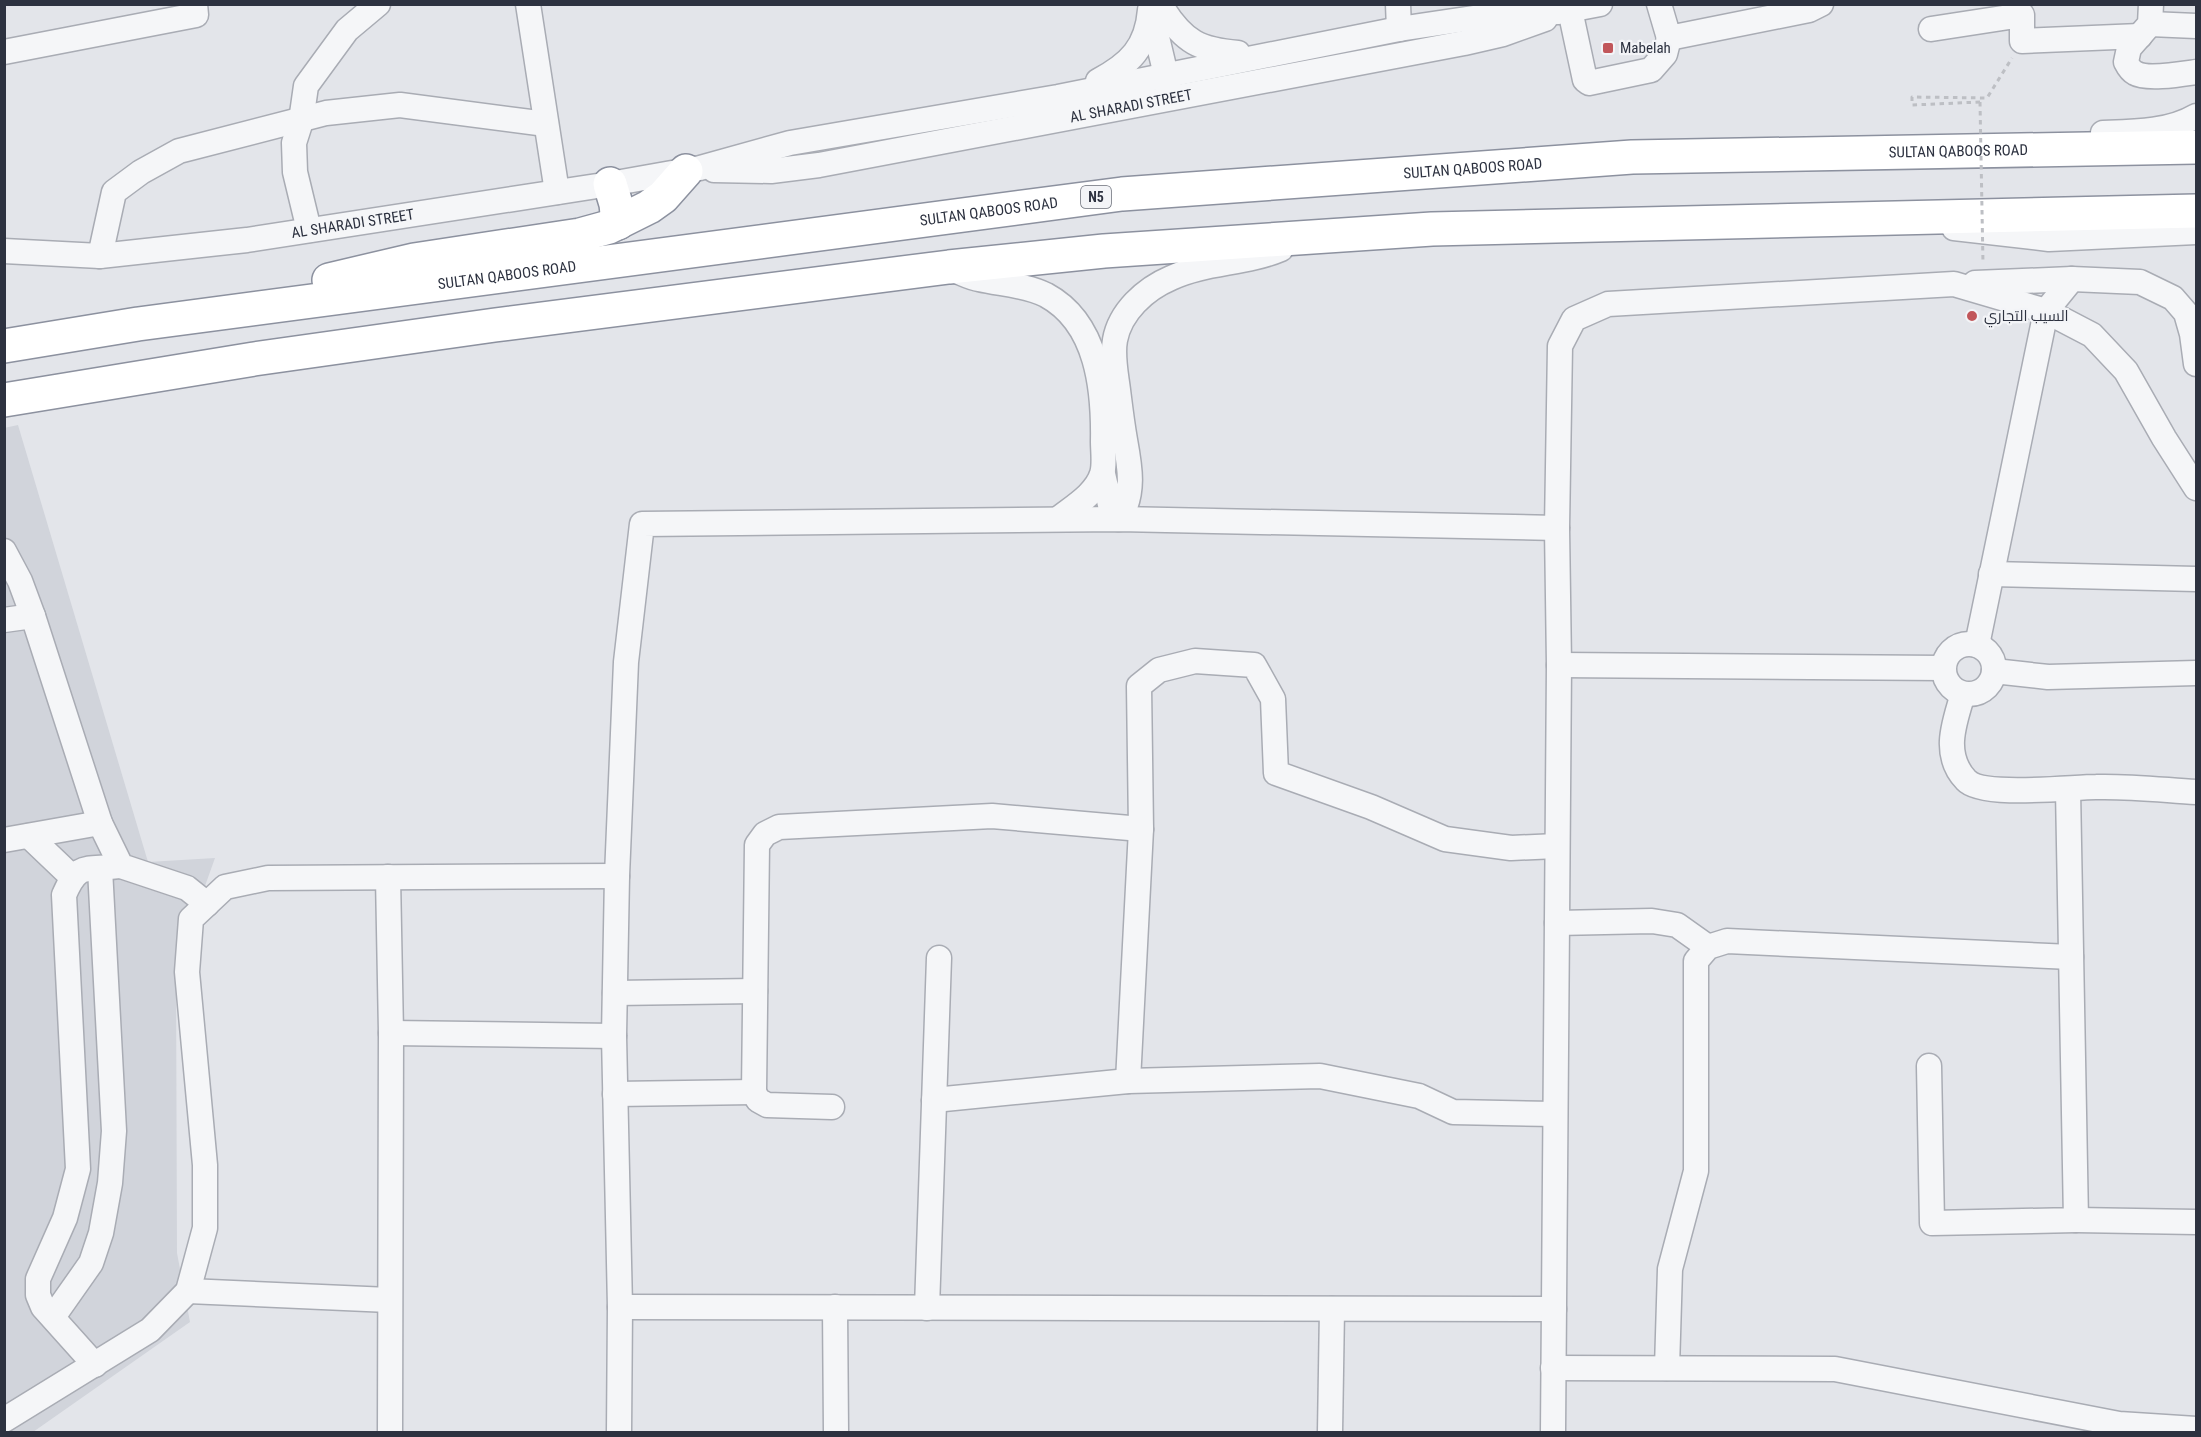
<svg xmlns="http://www.w3.org/2000/svg" width="2201" height="1437" viewBox="0 0 2201 1437" font-family="'Roboto Condensed',Cairo,sans-serif">
  <rect width="100%" height="100%" fill="#e3e5ea"/>
  <path fill="#d1d4db" d="M 18,425 L 148,862 L 215,858 L 176,967 L 177,1253 L 190,1322 L 33,1432 L 4,1432 L 4,428 Z"/>
  <g fill="none" stroke-linecap="round" stroke-linejoin="round">
    <g stroke="#a9acb4" stroke-width="27">
      <g id="minor">
        <path d="M 528,4 L 557,192"/>
        <path d="M 1398,4 L 1399,29"/>
        <path d="M 1659,4 L 1669,38 L 1809,10 L 1821,4"/>
        <path d="M 2151,4 L 2150,24 L 2129,48 L 2126,62 C 2128,66 2131,71 2135,73 C 2147,80 2182,74 2196,72"/>
        <path d="M 1163,9 C 1184,42 1200,50 1238,53"/>
        <path d="M 1570,10 L 1585,80 L 1589,83 L 1651,70 L 1665,54 L 1669,38"/>
        <path d="M 1152,16 L 1169,88"/>
        <path d="M 2150,24 L 2196,26"/>
        <path d="M 1931,29 L 2022,15 L 2022,41 L 2140,36"/>
        <path d="M 4,52 L 196,15 L 195,4"/>
        <path d="M 1098,81 C 1130,64 1147,47 1150,10"/>
        <path d="M 2103,133 C 2133,132 2169,132 2196,116"/>
        <path id="s1" d="M 714,170 L 771,171 L 819,165 L 1464,43 L 1503,34 L 1545,19"/>
        <path d="M 1954,228 L 2049,239 L 2196,232"/>
        <path d="M 309,230 L 295,172 L 294,143 L 301,121 L 306,86 L 347,30 L 378,4"/>
        <path id="s2" d="M 4,251 L 100,256 L 247,240 L 610,184 L 700,168 L 790,143 L 1058,97 L 1399,29 L 1500,14 L 1558,12 L 1600,4"/>
        <path d="M 100,256 L 114,192 L 141,172 L 179,151 L 326,113 L 400,105 L 546,124"/>
        <path d="M 954,270 C 962,273 971,278 979,279 C 1001,284 1026,285 1046,295 C 1098,323 1104,390 1103,442 C 1103,451 1105,465 1102,474 C 1096,494 1073,507 1058,519"/>
        <path d="M 1975,283 L 2072,279 L 2140,282 L 2173,298 L 2186,313 L 2192,334 L 2196,364"/>
        <path d="M 1103,474 L 1111,509 L 1119,519 C 1135,494 1130,467 1125,440 C 1122,423 1120,406 1118,390 C 1116,374 1112,356 1115,340 C 1120,312 1145,289 1171,278 C 1205,262 1246,264 1281,249"/>
        <path d="M 4,551 L 20,581 L 33,616 L 100,823 L 121,866 L 187,888 L 207,904"/>
        <path d="M 1991,574 L 2196,579"/>
        <path d="M 4,620 L 33,616"/>
        <circle cx="1969" cy="669" r="25"/>
        <path d="M 1977,645 L 2046,311 L 2072,279"/>
        <path d="M 1559,665 L 1943,668"/>
        <path d="M 1994,671 L 2048,677 L 2196,673"/>
        <path d="M 1963,694 C 1954,723 1942,755 1966,780 C 1982,798 2071,787 2096,787 C 2129,786 2163,790 2196,792"/>
        <path d="M 29,836 L 72,877"/>
        <path d="M 4,840 L 100,823"/>
        <path d="M 388,877 L 391,1033 L 390,1432"/>
        <path d="M 1557,923 L 1652,921 L 1677,925 L 1708,947"/>
        <path d="M 615,993 L 755,991"/>
        <path d="M 391,1033 L 614,1036"/>
        <path d="M 1929,1066 L 1932,1223 L 2076,1220 L 2068,790"/>
        <path d="M 1128,1081 L 1141,829 L 1139,686 L 1159,670 L 1195,661 L 1254,665 L 1273,699 L 1276,773 L 1371,807 L 1445,839 L 1511,848 L 1557,846"/>
        <path d="M 615,1094 L 754,1092"/>
        <path d="M 934,1100 L 1128,1081 L 1320,1076 L 1419,1096 L 1453,1112 L 1555,1114"/>
        <path d="M 832,1107 L 767,1105 L 758,1100 L 754,1092 L 757,845 L 765,834 L 779,827 L 992,816 L 1141,829"/>
        <path d="M 2076,1220 L 2196,1222"/>
        <path d="M 188,1291 L 389,1300"/>
        <path d="M 620,1307 L 1554,1309"/>
        <path d="M 835,1307 L 836,1432"/>
        <path d="M 927,1308 L 939,958"/>
        <path d="M 53,1317 L 91,1263 L 101,1233 L 110,1183 L 114,1131 L 100,869"/>
        <path d="M 95,1365 L 43,1307 L 38,1295 L 38,1279 L 65,1218 L 78,1169 L 64,895 C 79,860 87,871 121,866"/>
        <path d="M 1553,1368 L 1835,1369 L 2119,1424 L 2196,1429"/>
        <path d="M 1667,1368 L 1670,1269 L 1696,1171 L 1696,961 L 1708,947 L 1727,941 L 2071,957"/>
        <path d="M 4,1420 L 150,1330 L 188,1291 L 205,1228 L 205,1165 L 187,972 L 191,919 L 225,887 L 268,878 L 617,876"/>
        <path d="M 619,1432 L 620,1307 L 614,1036 L 617,876 L 626,662 L 642,524 L 1119,519 L 1557,528"/>
        <path d="M 1330,1432 L 1332,1309"/>
        <path d="M 1553,1432 L 1559,665 L 1557,528 L 1560,346 L 1574,319 L 1608,304 L 1954,284 L 2046,311 L 2092,335 L 2126,371 L 2164,438 L 2196,488"/>
      </g>
    </g>
    <g stroke="#8c919f" stroke-width="36">
      <g id="highway">
        <path d="M 610,184 L 616,204 L 618,223"/>
        <path d="M 329,280 L 414,260 L 580,235 L 609,227 L 649,207 L 663,197 L 686,171"/>
        <path id="s3" d="M 4,346 L 138,324 L 1122,194 L 1632,157 L 2196,147"/>
        <path d="M 4,400 L 254,359 L 495,325 L 949,267 L 1104,251 L 1432,229 L 2196,211"/>
      </g>
    </g>
    <path stroke="#bdbfc4" stroke-width="3" stroke-dasharray="4.5 4.5" stroke-linecap="butt" d="M 1980,102 L 1912,105 L 1912,97 L 1987,98 L 2012,58"/>
    <use href="#minor" stroke="#f5f6f8" stroke-width="24"/>
    <use href="#highway" stroke="#fff" stroke-width="33"/>
    <path stroke="#bdbfc4" stroke-width="3" stroke-dasharray="4.5 4.5" stroke-linecap="butt" d="M 1980,102 L 1983,264"/>
  </g>
  <g fill="#c1565a" stroke="#f3f4f7" stroke-width="2">
    <rect x="1602" y="42" width="12" height="12" rx="3"/>
    <circle cx="1972" cy="316" r="6"/>
  </g>
  <g text-anchor="middle" dominant-baseline="central" stroke-width="4.5" stroke-linejoin="round" paint-order="stroke">
    <rect fill="#f3f4f7" stroke="#686c77" stroke-width="1.5" x="1081" y="186" width="30" height="22" rx="4.5"/>
    <g font-size="14" font-weight="bold" fill="#2d3240">
      <text x="1096" y="197">N5</text>
    </g>
    <g font-size="15" fill="#2d3240" stroke="#f3f4f7" text-anchor="start">
      <text x="1620" y="48">Mabelah</text>
      <text x="1984" y="316">السيب التجاري</text>
    </g>
    <g font-size="15" fill="#2d3240" stroke="#f3f4f7">
      <text stroke="none"><textPath href="#s1" startOffset="423">AL SHARADI STREET</textPath></text>
      <text stroke="none"><textPath href="#s3" startOffset="1966">SULTAN QABOOS ROAD</textPath></text>
      <text stroke="none"><textPath href="#s3" startOffset="1480">SULTAN QABOOS ROAD</textPath></text>
      <text stroke="none"><textPath href="#s3" startOffset="994">SULTAN QABOOS ROAD</textPath></text>
      <text stroke="none"><textPath href="#s2" startOffset="351">AL SHARADI STREET</textPath></text>
      <text stroke="none"><textPath href="#s3" startOffset="508">SULTAN QABOOS ROAD</textPath></text>
    </g>
  </g>
  <rect width="2201" height="1437" fill="none" stroke="#2d3240" stroke-width="12"/>
</svg>
